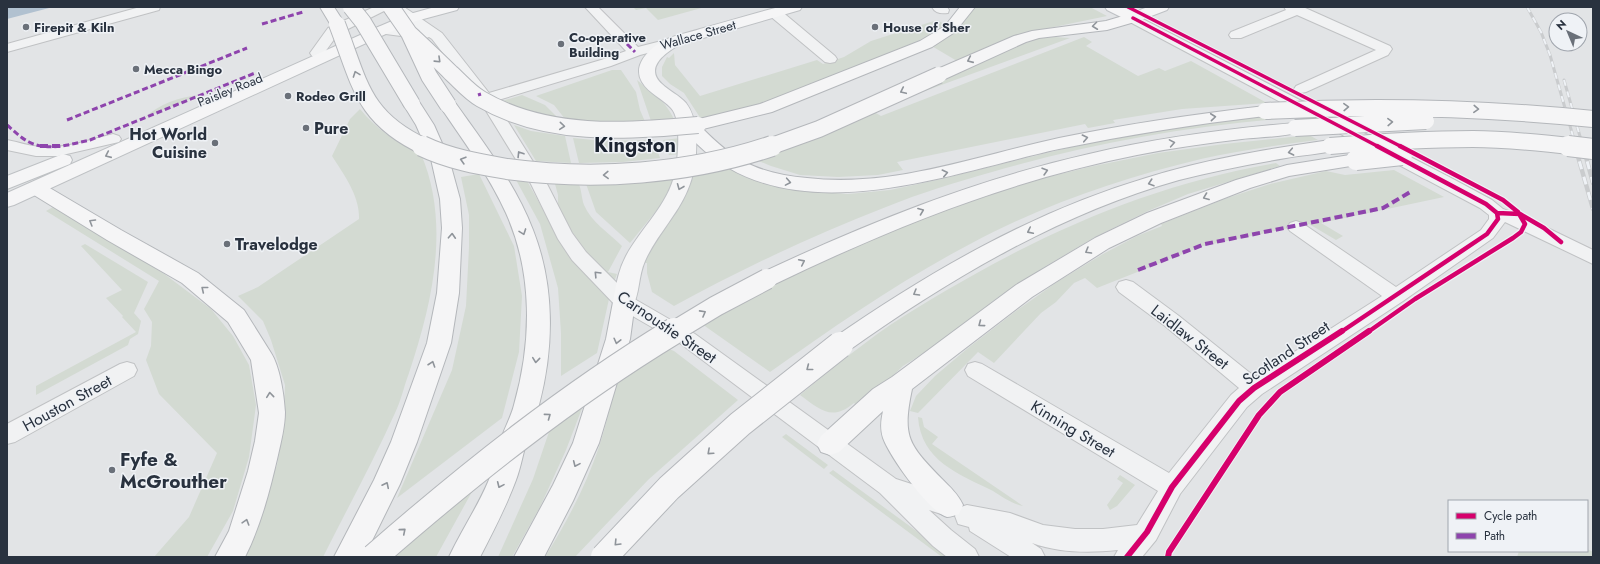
<svg xmlns="http://www.w3.org/2000/svg" width="1600" height="564" viewBox="0 0 1600 564" font-family="Jost,sans-serif">
  <rect width="100%" height="100%" fill="#e2e4e6"/>
  <path fill="#d3dad2" d="M 633,7 L 705,7 L 658,20 L 646,8 L 636,10 Z
    M 973,7 L 1090,7 L 1107,16 L 1025,33 L 957,61 L 930,45 Z
    M 937,20 L 946,25 L 937,32 L 918,41 L 770,103 L 701,119 L 684,93 L 670,84 L 662,76 L 662,67 L 667,57 L 669,58 L 674,53 L 675,65 L 700,96 L 817,60 L 823,64 L 844,57 L 871,41 Z
    M 1055,37 L 1070,38 L 892,103 L 1015,44 L 1031,39 Z
    M 1084,37 L 1092,42 L 1086,46 L 1138,76 L 1159,68 L 1165,71 L 1191,61 L 1267,103 L 1182,109 L 1113,120 L 1115,123 L 1088,128 L 1085,124 L 897,162 L 903,170 L 878,175 L 838,177 L 800,175 L 771,166 L 749,157 L 869,109 L 881,116 Z
    M 612,70 L 621,70 L 636,92 L 640,110 L 646,124 L 617,124 L 565,119 L 554,105 L 536,96 Z
    M 637,80 C 655,96 665,99 676,123 L 651,121 Z
    M 200,95 L 144,118 C 160,104 178,97 200,95 Z
    M 522,95 L 545,105 L 556,116 L 554,118 L 532,112 L 502,101 Z
    M 360,109 C 377,130 397,143 421,154 C 451,224 432,304 409,373 C 404,386 401,401 395,413 C 373,462 347,509 323,557 L 241,557 L 247,547 L 277,465 L 284,422 L 285,385 L 271,340 L 263,321 L 238,296 L 258,287 L 359,219 C 360,196 344,175 332,156 L 350,119 Z
    M 1269,114 L 1279,119 C 1181,127 1086,145 992,172 C 957,182 920,193 886,207 C 813,235 742,269 674,306 L 652,292 L 647,273 L 647,263 L 640,263 L 689,170 L 721,164 L 745,177 L 768,184 L 805,191 L 848,194 L 890,190 L 937,180 L 1100,140 L 1156,128 Z
    M 514,125 L 531,131 L 565,136 L 571,163 L 536,161 Z
    M 1309,135 L 1318,140 C 1279,145 1240,150 1201,159 C 1122,178 1043,205 972,243 C 901,280 835,326 770,372 L 702,324 L 797,271 L 922,218 L 1032,181 L 1089,167 L 1158,153 L 1224,144 Z
    M 573,138 L 604,141 L 654,140 L 660,158 L 623,162 L 579,163 Z
    M 680,138 L 681,154 L 669,155 L 663,140 Z
    M 1276,163 L 1280,166 L 1188,194 L 1148,211 L 1095,237 L 1046,266 L 997,298 L 935,346 L 903,366 L 859,408 L 854,403 C 832,422 819,409 800,395 C 821,378 842,360 864,344 C 899,317 938,295 977,273 C 1072,220 1167,182 1276,163 Z
    M 1394,170 L 1444,197 L 1321,223 L 1343,236 L 1336,240 L 1309,224 L 1203,246 L 1097,288 L 1085,278 L 1074,283 L 1056,302 L 1041,313 L 994,363 L 978,352 L 918,413 L 910,411 L 916,396 L 935,376 L 968,348 L 1016,311 L 1057,282 L 1103,254 L 1137,236 L 1162,226 L 1161,224 L 1227,198 L 1270,184 L 1326,171 L 1345,175 Z
    M 675,173 L 670,194 L 630,243 L 596,212 L 585,181 Z
    M 479,174 L 514,246 L 522,296 L 519,352 L 502,418 L 397,498 L 452,370 L 466,306 L 469,247 L 469,215 L 461,177 Z
    M 515,178 L 526,179 L 551,224 L 586,273 L 609,299 L 597,353 L 561,376 L 561,333 L 558,288 L 540,224 Z
    M 577,181 C 582,188 581,197 584,205 C 591,222 609,233 622,246 L 608,272 L 617,274 L 614,282 L 588,256 L 572,236 L 558,207 L 558,195 L 555,184 Z
    M 53,207 L 163,273 L 211,309 L 233,336 L 249,365 L 256,405 L 249,457 L 233,511 L 207,557 L 154,557 L 189,517 L 217,453 L 159,394 L 146,360 L 151,346 L 152,322 L 144,309 L 159,281 L 46,211 Z
    M 85,244 L 148,282 L 134,313 L 141,321 L 138,334 L 130,339 L 128,345 L 36,395 L 36,386 L 136,332 L 122,317 L 123,316 L 106,298 L 122,290 L 81,246 Z
    M 664,347 L 674,351 L 738,400 L 648,480 L 575,557 L 545,557 C 581,499 606,445 615,378 Z
    M 586,398 L 566,450 L 540,507 L 512,557 L 498,557 L 533,479 L 552,423 Z
    M 918,417 L 922,418 L 924,427 L 938,437 L 932,444 L 1023,506 C 1014,505 1001,496 993,491 C 959,474 921,461 918,417 Z
    M 786,434 L 828,465 L 824,469 L 782,437 Z
    M 833,470 L 952,557 L 942,557 L 829,473 Z
    M 1120,475 L 1135,485 L 1117,506 L 1110,510 L 1107,505 L 1123,483 L 1117,479 Z
    M 479,479 L 436,557 L 388,557 Z
    M 1587,549 L 1593,552 L 1593,557 L 1517,557 L 1519,551 L 1587,551 Z"/>
  <path fill="#b1c1d0" d="M 7,7 L 53,7 L 7,19 Z"/>
  <g fill="none" stroke-linecap="round" stroke-linejoin="round">
    <g stroke="#c0c2c4" stroke-width="2">
      <path id="minor" d="M 140,7 L 160,7 L 159,10 L 7,52 L 7,44 Z
        M 374,7 L 404,7 L 442,33 L 489,93 L 601,60 L 626,51 L 585,7 L 598,7 L 638,47 L 673,38 L 678,39 L 680,42 L 678,45 L 640,55 L 611,66 L 495,101 L 547,184 L 572,233 L 586,252 L 631,297 L 695,334 L 896,479 L 955,498 L 959,505 L 955,512 L 947,516 L 929,510 L 951,530 L 975,549 L 979,557 L 947,557 L 933,546 L 880,493 L 681,344 L 617,307 L 572,260 L 558,239 L 531,184 L 480,101 L 432,39 L 429,37 L 424,39 L 378,33 L 376,30 L 378,27 L 383,26 L 420,31 L 390,8 L 338,34 L 322,56 L 317,57 L 312,56 L 310,53 L 328,28 Z
        M 932,7 L 947,7 L 949,10 L 948,13 C 941,14 935,13 932,7 Z
        M 1284,7 L 1303,7 L 1390,46 L 1392,49 L 1388,55 L 1306,92 L 1301,93 L 1296,92 L 1294,89 L 1296,86 L 1376,50 L 1297,15 L 1241,38 L 1231,38 L 1229,35 L 1231,32 L 1286,10 Z
        M 775,9 L 780,10 L 835,56 L 837,59 L 835,62 L 830,63 L 825,62 L 770,16 L 769,13 L 770,10 Z
        M 1133,14 L 1453,179 L 1492,200 L 1503,209 L 1531,220 L 1593,250 L 1593,264 L 1505,222 L 1493,238 L 1403,301 L 1262,394 L 1247,407 L 1180,494 L 1156,540 L 1142,557 L 1114,557 L 1118,550 C 1089,553 1059,553 1032,543 L 1041,549 L 1045,557 L 1011,557 L 970,531 L 969,527 L 958,524 L 955,516 L 958,508 L 967,505 L 1010,513 L 1043,525 L 1075,529 L 1103,529 L 1137,525 L 1158,491 L 968,376 L 965,370 L 968,364 L 975,362 L 982,364 L 1169,473 L 1231,395 L 1239,388 L 1165,326 L 1119,292 L 1116,287 L 1119,282 L 1126,280 L 1133,282 L 1179,316 L 1255,377 L 1382,296 L 1290,231 L 1287,227 L 1290,223 L 1296,221 L 1302,223 L 1396,287 L 1481,230 L 1489,219 L 1489,215 L 1480,208 L 1128,21 L 1126,18 L 1128,15 Z
        M 113,134 L 119,136 L 121,139 L 119,142 L 58,156 L 36,156 L 7,150 L 7,140 C 18,142 29,146 40,147 C 65,149 89,140 113,134 Z
        M 127,362 L 134,364 L 137,370 L 134,376 L 15,442 L 7,444 L 7,424 L 120,364 Z"/>
    </g>
    <g stroke="#bec1c4" stroke-width="2">
      <path id="major" d="M 435,7 L 459,7 L 457,10 L 416,21 L 388,33 L 14,205 L 7,207 L 7,193 L 378,27 L 406,15 Z
        M 779,7 L 802,7 L 800,10 L 679,45 C 665,53 644,68 662,84 C 669,91 679,95 686,103 C 693,112 695,123 696,134 C 698,170 690,193 669,222 C 660,235 651,247 645,261 C 638,276 640,294 632,308 L 624,310 L 616,308 L 613,302 C 616,286 618,271 626,256 C 641,228 668,205 675,173 C 678,159 682,119 671,108 C 662,98 649,94 642,82 C 632,65 649,49 663,41 C 674,35 688,33 700,29 C 726,22 752,14 779,7 Z
        M 1105,7 L 1123,7 L 1134,12 L 1148,7 L 1169,7 L 1167,10 L 1133,23 L 1107,10 Z
        M 63,154 L 70,156 L 72,160 L 70,164 L 7,189 L 7,176 Z"/>
    </g>
    <g stroke="#b4b7bb" stroke-width="2">
      <path id="highway" d="M 320,7 L 334,7 L 345,24 L 342,27 L 337,29 L 332,27 Z
        M 960,7 L 975,7 L 955,32 L 932,47 L 772,112 L 703,129 C 715,141 728,153 743,161 C 763,172 785,176 807,178 C 893,188 976,156 1059,138 C 1127,124 1196,114 1265,106 L 1271,107 L 1274,111 L 1271,115 L 1265,116 C 1196,124 1127,135 1059,149 C 949,173 792,236 697,144 C 690,137 682,129 676,121 L 679,117 C 685,116 690,116 695,120 L 760,104 L 920,41 L 945,26 Z
        M 1133,13 L 1138,15 L 1141,18 L 1138,21 L 1107,30 L 1039,38 L 1026,42 L 945,79 L 939,80 L 933,79 L 931,75 L 933,71 L 1014,36 L 1032,31 L 1106,21 Z
        M 412,99 L 418,100 L 434,125 L 449,159 L 460,199 L 462,228 L 459,293 L 451,343 L 417,442 L 400,484 L 364,557 L 334,557 L 374,480 L 391,442 L 427,343 L 437,293 L 442,228 L 440,199 L 431,159 L 416,125 L 403,104 L 406,100 Z
        M 448,100 L 454,101 C 483,142 515,183 533,230 C 555,286 554,348 539,405 C 536,417 531,428 527,440 C 523,453 521,467 516,480 C 506,507 493,532 480,557 L 449,557 C 461,531 477,508 488,482 C 494,469 496,455 500,442 C 504,429 511,417 514,405 C 532,342 533,273 506,213 C 488,174 463,140 439,105 L 442,101 Z
        M 1295,123 L 1301,124 L 1304,128 L 1301,132 C 1282,137 1261,137 1242,139 C 1207,143 1172,148 1137,155 C 1010,180 891,228 775,284 L 767,287 L 759,284 L 756,279 L 759,274 C 865,224 974,180 1089,154 C 1157,138 1226,129 1295,123 Z
        M 1330,140 L 1337,142 L 1339,146 L 1337,150 C 1320,154 1303,155 1286,158 C 1250,164 1214,171 1179,180 C 1059,214 949,279 848,351 L 840,354 L 832,351 L 828,345 L 832,339 C 929,272 1032,212 1146,178 C 1206,159 1268,149 1330,140 Z
        M 1356,154 L 1363,156 L 1365,160 L 1363,164 L 1289,176 L 1250,188 L 1161,223 L 1109,248 L 1032,297 L 912,389 C 902,437 908,444 942,479 C 950,487 958,494 963,505 L 959,514 C 955,515 951,517 947,517 C 929,512 890,457 883,438 C 880,429 881,420 883,411 L 839,452 L 830,455 L 821,452 L 817,444 L 821,436 L 873,389 L 892,377 L 1016,285 L 1095,238 L 1147,213 L 1236,180 L 1287,165 Z
        M 36,182 L 43,184 L 121,230 L 198,273 L 244,310 L 271,353 C 280,367 284,395 285,412 C 285,426 281,442 278,455 C 270,490 261,525 245,557 L 215,557 L 229,531 L 248,471 L 255,441 L 259,413 L 251,360 L 228,322 L 182,283 L 107,240 L 29,192 L 26,188 L 29,184 Z
        M 624,294 L 632,296 L 635,302 L 630,339 L 599,443 L 573,501 L 544,557 L 514,557 L 553,485 L 573,443 L 606,339 L 613,302 L 616,296 Z"/>
    </g>
    <use href="#minor" fill="#f1f2f3" fill-rule="evenodd"/>
    <use href="#major" fill="#f5f5f6" fill-rule="evenodd"/>
    <use href="#highway" fill="#f5f5f6" fill-rule="evenodd"/>
    <g stroke="#caccce" stroke-width="3">
      <path id="rail-far1" d="M 1527,7 L 1541,32 L 1550,55 L 1576,147
        M 1564,80 L 1583,147"/>
    </g>
    <g stroke="#caccce" stroke-width="4.5">
      <path id="rail" d="M 1575,146 L 1593,209
        M 1583,146 L 1593,183"/>
    </g>
    <use href="#rail-far1" stroke="#eff2f6" stroke-width="2" stroke-dasharray="6" stroke-linecap="butt"/>
    <use href="#rail" stroke="#eff2f6" stroke-width="3" stroke-dasharray="8" stroke-linecap="butt"/>
    <g stroke="#b4b7bb" stroke-width="18" stroke-linecap="butt">
      <path id="highway-bridge-far2" d="M 351,7 L 363,22 L 412,104
        M 391,7 L 409,33 L 429,76 L 448,105
        M 337,24 C 360,83 362,118 425,147
        M 409,33 C 423,46 437,59 451,73 C 461,82 469,92 481,99 C 546,137 626,132 698,125
        M 1265,111 C 1375,105 1484,108 1593,119
        M 1295,128 L 1426,121
        M 1330,146 C 1378,142 1426,139 1473,139 C 1508,139 1543,143 1577,147
        M 769,147 L 819,129 L 939,75"/>
    </g>
    <g stroke="#b4b7bb" stroke-width="22" stroke-linecap="butt">
      <path id="highway-bridge-far1" d="M 422,146 C 449,159 478,164 507,169 C 595,181 689,174 772,146
        M 1568,146 L 1593,149
        M 1356,160 L 1402,155
        M 673,332 L 716,306 L 767,279"/>
    </g>
    <g stroke="#b4b7bb" stroke-width="28" stroke-linecap="butt">
      <path id="highway-bridge" d="M 374,557 C 469,474 567,396 674,331
        M 604,557 L 669,488 L 740,424 L 840,345"/>
    </g>
    <use href="#highway-bridge-far2" stroke="#f5f5f6" stroke-width="16"/>
    <use href="#highway-bridge-far1" stroke="#f5f5f6" stroke-width="20"/>
    <use href="#highway-bridge" stroke="#f5f5f6" stroke-width="26"/>
    <path stroke="#8e44ad" stroke-width="3" stroke-dasharray="6 3" stroke-linecap="butt" d="M 262,24 L 303,12
      M 627,44 L 635,52
      M 478,95 L 481,94
      M 67,120 L 247,48
      M 7,125 C 14,131 21,138 29,142 C 48,152 71,144 90,140 L 255,73"/>
    <path stroke="#8e44ad" stroke-width="4" stroke-dasharray="8 4" stroke-linecap="butt" d="M 40,146 L 62,146
      M 1138,270 L 1205,244 L 1383,208 L 1412,191"/>
    <g stroke="#eff2f6" stroke-width="5.5">
      <path id="cycleway-far2" d="M 1128,7 L 1402,147
        M 1133,18 L 1379,147"/>
    </g>
    <g stroke="#eff2f6" stroke-width="7">
      <path id="cycleway-far1" d="M 1377,146 L 1486,204 L 1497,213 L 1520,214 L 1544,228 L 1561,242
        M 1341,332 L 1487,234 L 1498,219 L 1497,213
        M 1368,332 L 1415,299 L 1513,238 L 1521,232 L 1525,224 L 1518,212 L 1503,200 L 1400,146"/>
    </g>
    <g stroke="#eff2f6" stroke-width="8">
      <path id="cycleway" d="M 1127,557 L 1147,532 L 1172,487 L 1239,401 L 1254,388 L 1342,331
        M 1168,557 L 1169,552 L 1259,415 L 1280,392 L 1369,331"/>
    </g>
    <use href="#cycleway-far2" stroke="#d6006c" stroke-width="3.5"/>
    <use href="#cycleway-far1" stroke="#d6006c" stroke-width="4.5"/>
    <use href="#cycleway" stroke="#d6006c" stroke-width="6"/>
  </g>
  <defs><path id="oneway-chevron" d="M-2-3.5L2.5 0L-2 3.5" fill="none" stroke-width="1.6" stroke-linecap="round" stroke-linejoin="round"/></defs>
  <g stroke="#8f949a">
    <use href="#oneway-chevron" transform="translate(1095 26) rotate(173)"/>
    <use href="#oneway-chevron" transform="translate(438 60) rotate(44)"/>
    <use href="#oneway-chevron" transform="translate(970 60) rotate(156)"/>
    <use href="#oneway-chevron" transform="translate(356 74) rotate(-110)"/>
    <use href="#oneway-chevron" transform="translate(903 91) rotate(155)"/>
    <use href="#oneway-chevron" transform="translate(1346 107) rotate(-2)"/>
    <use href="#oneway-chevron" transform="translate(1476 109) rotate(3)"/>
    <use href="#oneway-chevron" transform="translate(1213 117) rotate(-6)"/>
    <use href="#oneway-chevron" transform="translate(1390 122) rotate(-2)"/>
    <use href="#oneway-chevron" transform="translate(562 126) rotate(5)"/>
    <use href="#oneway-chevron" transform="translate(1085 138) rotate(-12)"/>
    <use href="#oneway-chevron" transform="translate(1172 143) rotate(-10)"/>
    <use href="#oneway-chevron" transform="translate(1291 152) rotate(169)"/>
    <use href="#oneway-chevron" transform="translate(108 155) rotate(156)"/>
    <use href="#oneway-chevron" transform="translate(463 160) rotate(-164)"/>
    <use href="#oneway-chevron" transform="translate(1045 171) rotate(-16)"/>
    <use href="#oneway-chevron" transform="translate(945 173) rotate(-13)"/>
    <use href="#oneway-chevron" transform="translate(606 175) rotate(178)"/>
    <use href="#oneway-chevron" transform="translate(788 182) rotate(10)"/>
    <use href="#oneway-chevron" transform="translate(1151 183) rotate(162)"/>
    <use href="#oneway-chevron" transform="translate(680 187) rotate(112)"/>
    <use href="#oneway-chevron" transform="translate(1206 197) rotate(159)"/>
    <use href="#oneway-chevron" transform="translate(921 211) rotate(-21)"/>
    <use href="#oneway-chevron" transform="translate(92 222) rotate(-149)"/>
    <use href="#oneway-chevron" transform="translate(1030 231) rotate(154)"/>
    <use href="#oneway-chevron" transform="translate(523 232) rotate(70)"/>
    <use href="#oneway-chevron" transform="translate(452 236) rotate(-87)"/>
    <use href="#oneway-chevron" transform="translate(1088 251) rotate(150)"/>
    <use href="#oneway-chevron" transform="translate(802 262) rotate(-26)"/>
    <use href="#oneway-chevron" transform="translate(204 289) rotate(-141)"/>
    <use href="#oneway-chevron" transform="translate(916 293) rotate(150)"/>
    <use href="#oneway-chevron" transform="translate(703 313) rotate(-29)"/>
    <use href="#oneway-chevron" transform="translate(981 324) rotate(143)"/>
    <use href="#oneway-chevron" transform="translate(617 341) rotate(104)"/>
    <use href="#oneway-chevron" transform="translate(536 360) rotate(96)"/>
    <use href="#oneway-chevron" transform="translate(432 364) rotate(-71)"/>
    <use href="#oneway-chevron" transform="translate(809 368) rotate(142)"/>
    <use href="#oneway-chevron" transform="translate(270 395) rotate(-96)"/>
    <use href="#oneway-chevron" transform="translate(548 416) rotate(-36)"/>
    <use href="#oneway-chevron" transform="translate(710 452) rotate(138)"/>
    <use href="#oneway-chevron" transform="translate(576 464) rotate(114)"/>
    <use href="#oneway-chevron" transform="translate(386 485) rotate(-64)"/>
    <use href="#oneway-chevron" transform="translate(500 485) rotate(114)"/>
    <use href="#oneway-chevron" transform="translate(246 522) rotate(-73)"/>
    <use href="#oneway-chevron" transform="translate(403 531) rotate(-40)"/>
    <use href="#oneway-chevron" transform="translate(617 543) rotate(134)"/>
  </g>
  <g stroke="#8d9299">
    <use href="#oneway-chevron" transform="translate(520 154) rotate(-122)"/>
    <use href="#oneway-chevron" transform="translate(597 274) rotate(-134)"/>
  </g>
  <g fill="#6a7079" stroke="#eff2f6" stroke-width="1.5">
    <circle cx="26" cy="27" r="4"/>
    <circle cx="875" cy="27" r="4"/>
    <circle cx="561" cy="44" r="4"/>
    <circle cx="136" cy="69" r="4"/>
    <circle cx="288" cy="96" r="4"/>
    <circle cx="306" cy="128" r="4"/>
    <circle cx="215" cy="143" r="4"/>
    <circle cx="227" cy="244" r="4"/>
    <circle cx="112" cy="470" r="4"/>
  </g>
  <g text-anchor="middle" dominant-baseline="central" stroke-width="3" stroke-linejoin="round" paint-order="stroke">
    <g font-size="13" font-weight="bold" fill="#29323f" stroke="#eff2f6" text-anchor="start">
      <text x="34" y="27">Firepit &amp; Kiln</text>
      <text x="883" y="27">House of Sher</text>
      <text x="569" y="37">Co-operative<tspan x="569" dy="15">Building</tspan></text>
      <text x="144" y="69">Mecca Bingo</text>
      <text x="296" y="96">Rodeo Grill</text>
    </g>
    <g font-size="13" fill="#29323f" stroke="#eff2f6">
      <text transform="translate(698 35) rotate(-16)">Wallace Street</text>
      <text transform="translate(230 90) rotate(-22)">Paisley Road</text>
    </g>
    <g font-size="16" font-weight="bold" fill="#29323f" stroke="#eff2f6" text-anchor="start">
      <text x="314" y="128">Pure</text>
      <text x="207" y="134" text-anchor="end">Hot World<tspan x="207" dy="18">Cuisine</tspan></text>
      <text x="235" y="244">Travelodge</text>
    </g>
    <g font-size="16" fill="#29323f" stroke="#eff2f6">
      <text transform="translate(667 327) rotate(34)">Carnoustie Street</text>
      <text transform="translate(1190 337) rotate(38)">Laidlaw Street</text>
      <text transform="translate(1286 353) rotate(-34)">Scotland Street</text>
      <text transform="translate(67 403) rotate(-29)">Houston Street</text>
      <text transform="translate(1073 429) rotate(31)">Kinning Street</text>
    </g>
    <g font-size="19" font-weight="bold" fill="#29323f" stroke="#eff2f6" text-anchor="start">
      <text x="120" y="459">Fyfe &amp;<tspan x="120" dy="22">McGrouther</tspan></text>
    </g>
    <g font-size="20" font-weight="bold" fill="#1b2330" stroke="#eff2f6">
      <text x="635" y="145">Kingston</text>
    </g>
  </g>
  <rect width="1600" height="564" fill="none" stroke="#29323f" stroke-width="16"/>
  <rect x="1448" y="500" width="140" height="52" fill="#eff2f6" stroke="#a0a5ad"/>
  <rect x="1456" y="513" width="20" height="6" fill="#d6006c" stroke="#a0a5ad"/>
  <text x="1484" y="520" font-size="12" fill="#29323f">Cycle path</text>
  <rect x="1456" y="533" width="20" height="6" fill="#8e44ad" stroke="#a0a5ad"/>
  <text x="1484" y="540" font-size="12" fill="#29323f">Path</text>
  <g transform="translate(1568 32) rotate(316)"><circle r="19" fill="#eff2f6" stroke="#a0a5ad"/>
  <path d="M0-3L7 15L0 10L-7 15Z" fill="#6a7079"/>
  <text y="-6" font-size="11" font-weight="bold" text-anchor="middle" fill="#29323f">N</text>
  </g>
</svg>
